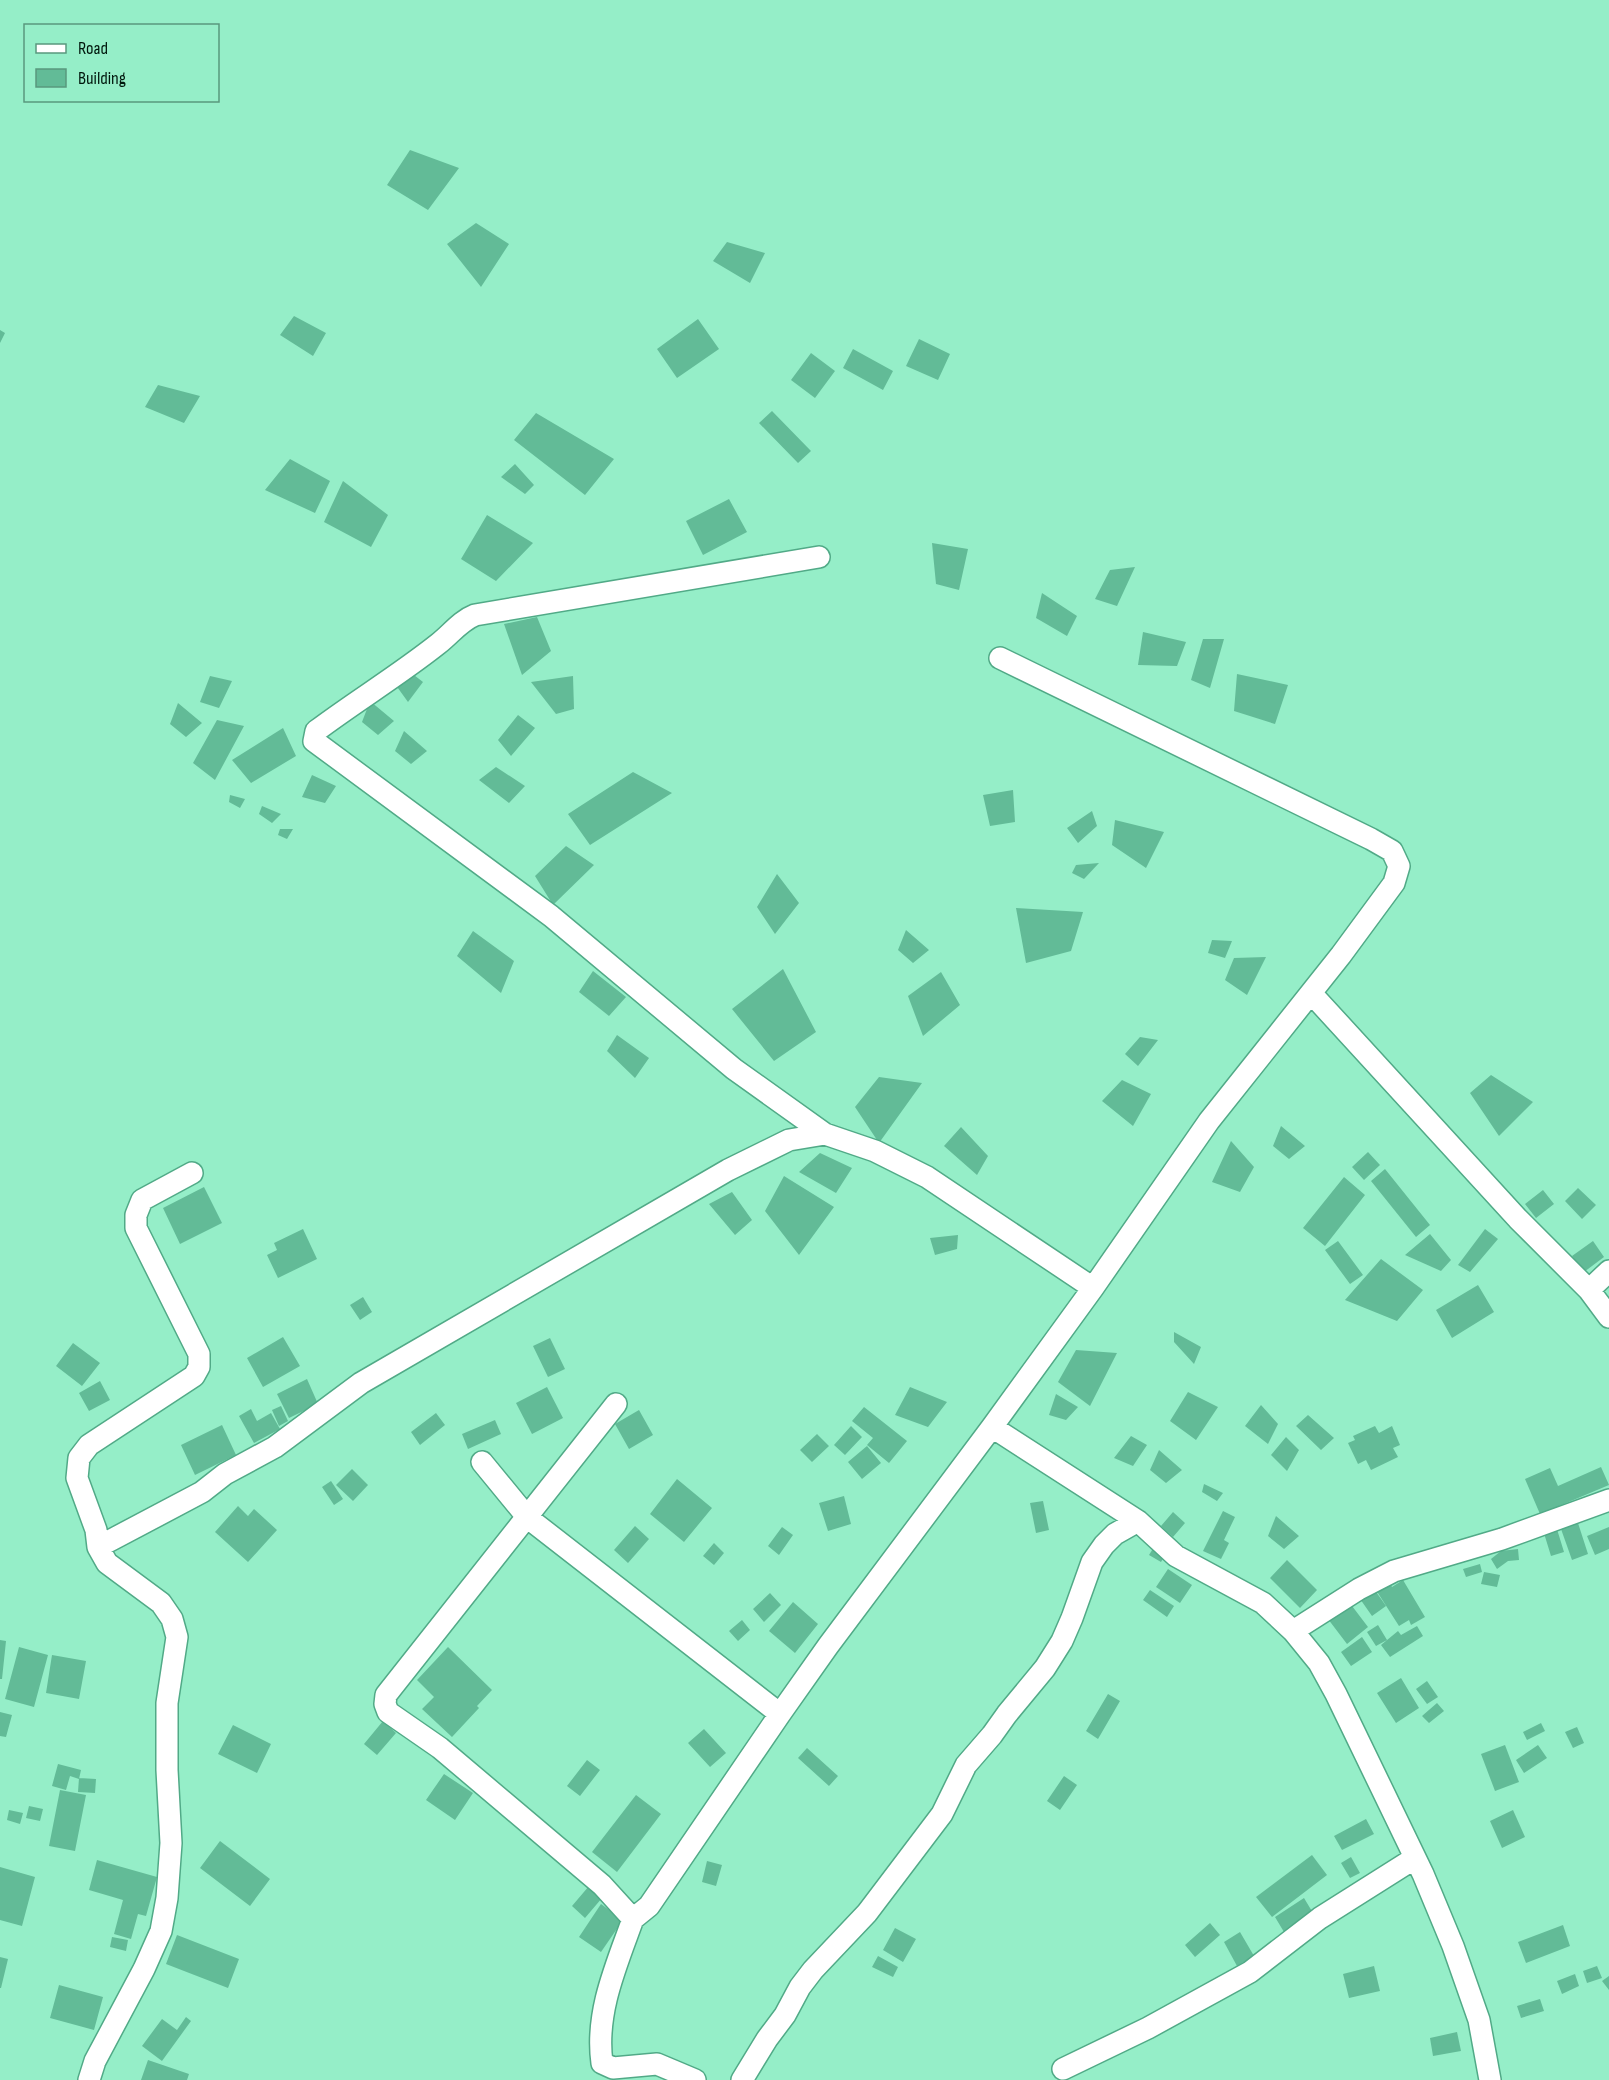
<svg xmlns="http://www.w3.org/2000/svg" width="1609" height="2080" viewBox="0 0 1609 2080" font-family="'Sofia Sans Condensed',sans-serif">
  <rect width="100%" height="100%" fill="#95eec8"/>
  <path fill="#62bb97" d="M 410,150 L 459,168 L 428,210 L 387,185 Z
    M 476,223 L 509,244 L 481,287 L 447,244 Z
    M 727,242 L 765,253 L 750,283 L 713,261 Z
    M 294,316 L 326,333 L 313,356 L 280,335 Z
    M 698,319 L 719,349 L 677,378 L 657,349 Z
    M 0,330 L 5,333 L 0,343 Z
    M 919,339 L 950,354 L 938,380 L 906,366 Z
    M 853,349 L 893,371 L 883,390 L 843,368 Z
    M 811,353 L 835,371 L 815,398 L 791,380 Z
    M 158,385 L 200,396 L 184,423 L 145,407 Z
    M 772,411 L 811,451 L 798,463 L 759,423 Z
    M 536,413 L 614,459 L 585,495 L 514,440 Z
    M 290,459 L 330,481 L 315,513 L 265,490 Z
    M 515,464 L 534,485 L 525,494 L 501,477 Z
    M 343,481 L 388,515 L 371,547 L 324,522 Z
    M 729,499 L 747,532 L 703,555 L 686,521 Z
    M 487,515 L 533,543 L 496,581 L 461,559 Z
    M 932,543 L 968,549 L 959,590 L 936,584 Z
    M 1135,567 L 1117,606 L 1095,599 L 1110,570 Z
    M 1042,593 L 1077,616 L 1067,636 L 1036,618 Z
    M 537,617 L 551,651 L 522,675 L 504,624 Z
    M 1143,632 L 1186,642 L 1177,666 L 1138,665 Z
    M 1203,639 L 1224,639 L 1210,688 L 1191,680 Z
    M 410,672 L 423,682 L 408,702 L 395,684 Z
    M 1237,674 L 1288,685 L 1275,724 L 1234,711 Z
    M 210,676 L 232,681 L 219,708 L 200,702 Z
    M 573,676 L 574,709 L 556,714 L 531,682 Z
    M 370,701 L 394,721 L 378,735 L 362,722 Z
    M 178,703 L 202,723 L 186,737 L 170,724 Z
    M 518,715 L 535,728 L 511,756 L 498,740 Z
    M 217,720 L 244,726 L 215,780 L 193,763 Z
    M 283,728 L 296,756 L 251,783 L 232,760 Z
    M 404,731 L 427,751 L 411,764 L 395,751 Z
    M 496,767 L 525,786 L 509,803 L 479,780 Z
    M 633,772 L 672,793 L 590,845 L 568,814 Z
    M 312,775 L 336,786 L 325,803 L 302,797 Z
    M 1013,790 L 1015,822 L 990,826 L 983,795 Z
    M 230,795 L 245,799 L 240,808 L 229,802 Z
    M 262,806 L 281,814 L 272,823 L 259,814 Z
    M 1092,811 L 1097,826 L 1078,843 L 1067,828 Z
    M 1115,820 L 1164,832 L 1146,868 L 1112,845 Z
    M 280,829 L 293,829 L 287,839 L 278,835 Z
    M 566,846 L 594,865 L 553,905 L 535,876 Z
    M 1099,863 L 1084,879 L 1072,873 L 1076,865 Z
    M 777,874 L 799,903 L 775,934 L 757,907 Z
    M 1016,908 L 1083,912 L 1071,951 L 1026,963 Z
    M 906,930 L 929,950 L 913,963 L 898,950 Z
    M 473,931 L 514,961 L 501,993 L 457,956 Z
    M 1212,940 L 1232,941 L 1225,958 L 1208,953 Z
    M 1266,957 L 1247,995 L 1225,980 L 1234,958 Z
    M 783,969 L 816,1032 L 774,1061 L 732,1009 Z
    M 593,971 L 626,997 L 609,1016 L 579,992 Z
    M 941,972 L 960,1005 L 923,1036 L 908,996 Z
    M 617,1035 L 649,1058 L 635,1078 L 607,1051 Z
    M 1140,1037 L 1158,1040 L 1138,1066 L 1125,1054 Z
    M 1491,1075 L 1533,1102 L 1499,1136 L 1470,1093 Z
    M 879,1077 L 922,1083 L 879,1143 L 855,1107 Z
    M 1122,1080 L 1151,1094 L 1133,1126 L 1102,1101 Z
    M 1281,1126 L 1305,1146 L 1289,1159 L 1273,1146 Z
    M 961,1127 L 988,1156 L 977,1175 L 944,1146 Z
    M 1231,1141 L 1254,1167 L 1240,1192 L 1212,1182 Z
    M 1368,1152 L 1380,1165 L 1364,1180 L 1352,1167 Z
    M 820,1153 L 852,1168 L 836,1193 L 799,1172 Z
    M 1385,1169 L 1430,1225 L 1416,1237 L 1371,1181 Z
    M 784,1176 L 834,1207 L 799,1255 L 765,1211 Z
    M 1344,1177 L 1365,1195 L 1325,1246 L 1303,1228 Z
    M 204,1187 L 222,1223 L 180,1244 L 163,1208 Z
    M 1578,1188 L 1596,1205 L 1582,1219 L 1565,1201 Z
    M 1543,1190 L 1554,1204 L 1536,1218 L 1525,1204 Z
    M 732,1192 L 752,1220 L 735,1235 L 709,1204 Z
    M 303,1229 L 317,1259 L 278,1278 L 267,1255 L 277,1250 L 274,1243 Z
    M 1485,1229 L 1498,1239 L 1470,1272 L 1458,1265 Z
    M 1430,1234 L 1451,1260 L 1441,1271 L 1405,1255 Z
    M 958,1235 L 957,1249 L 935,1255 L 930,1238 Z
    M 1338,1241 L 1363,1275 L 1350,1284 L 1325,1250 Z
    M 1593,1241 L 1604,1257 L 1584,1272 L 1572,1256 Z
    M 1381,1259 L 1423,1290 L 1397,1321 L 1345,1300 Z
    M 1478,1285 L 1494,1312 L 1452,1338 L 1436,1310 Z
    M 363,1297 L 372,1312 L 360,1320 L 350,1305 Z
    M 1174,1332 L 1201,1347 L 1194,1364 L 1174,1342 Z
    M 283,1337 L 300,1366 L 263,1387 L 247,1358 Z
    M 550,1338 L 565,1369 L 548,1377 L 533,1346 Z
    M 73,1343 L 100,1363 L 82,1386 L 56,1366 Z
    M 1076,1350 L 1117,1353 L 1090,1406 L 1058,1382 Z
    M 307,1379 L 318,1404 L 289,1418 L 277,1394 Z
    M 100,1381 L 110,1400 L 89,1411 L 79,1393 Z
    M 547,1387 L 563,1418 L 532,1434 L 516,1403 Z
    M 910,1387 L 947,1402 L 928,1427 L 895,1415 Z
    M 1188,1392 L 1218,1407 L 1196,1440 L 1170,1421 Z
    M 1056,1394 L 1078,1407 L 1066,1420 L 1049,1415 Z
    M 1261,1405 L 1278,1424 L 1268,1444 L 1245,1426 Z
    M 281,1406 L 288,1421 L 279,1426 L 272,1410 Z
    M 864,1407 L 907,1441 L 889,1463 L 867,1445 L 873,1438 L 852,1421 Z
    M 251,1409 L 257,1421 L 271,1413 L 280,1429 L 254,1443 L 239,1416 Z
    M 639,1410 L 653,1435 L 629,1449 L 615,1424 Z
    M 436,1413 L 445,1425 L 420,1445 L 411,1432 Z
    M 1308,1415 L 1334,1438 L 1321,1450 L 1296,1426 Z
    M 495,1420 L 501,1434 L 468,1449 L 462,1434 Z
    M 222,1425 L 236,1455 L 195,1475 L 181,1445 Z
    M 851,1426 L 862,1437 L 845,1455 L 834,1445 Z
    M 1375,1426 L 1379,1433 L 1392,1426 L 1400,1445 L 1393,1448 L 1398,1457 L 1371,1470 L 1366,1460 L 1358,1464 L 1348,1443 L 1355,1440 L 1353,1436 Z
    M 817,1434 L 829,1446 L 812,1462 L 800,1450 Z
    M 1131,1436 L 1147,1445 L 1133,1466 L 1114,1458 Z
    M 1286,1437 L 1299,1450 L 1287,1471 L 1271,1455 Z
    M 867,1446 L 881,1463 L 862,1479 L 848,1462 Z
    M 1159,1450 L 1182,1470 L 1166,1483 L 1150,1470 Z
    M 1601,1467 L 1609,1485 L 1540,1514 L 1525,1479 L 1550,1468 L 1558,1486 Z
    M 352,1469 L 368,1485 L 353,1501 L 336,1485 Z
    M 677,1479 L 712,1508 L 684,1542 L 650,1514 Z
    M 331,1481 L 343,1499 L 334,1505 L 322,1487 Z
    M 1204,1484 L 1223,1493 L 1217,1501 L 1202,1492 Z
    M 844,1496 L 851,1524 L 828,1531 L 819,1503 Z
    M 1043,1501 L 1049,1530 L 1036,1533 L 1030,1503 Z
    M 238,1506 L 248,1516 L 254,1509 L 277,1530 L 248,1562 L 215,1532 Z
    M 1223,1511 L 1235,1517 L 1224,1540 L 1229,1543 L 1221,1559 L 1203,1551 Z
    M 1173,1512 L 1185,1523 L 1173,1537 L 1161,1526 Z
    M 1276,1516 L 1299,1536 L 1284,1549 L 1268,1536 Z
    M 1578,1523 L 1588,1554 L 1572,1560 L 1561,1529 Z
    M 635,1526 L 649,1539 L 628,1563 L 614,1550 Z
    M 1556,1526 L 1564,1552 L 1551,1556 L 1543,1530 Z
    M 782,1527 L 793,1535 L 779,1555 L 768,1546 Z
    M 1609,1527 L 1609,1549 L 1595,1555 L 1587,1536 Z
    M 714,1543 L 724,1553 L 714,1565 L 703,1556 Z
    M 1154,1547 L 1166,1554 L 1161,1562 L 1149,1555 Z
    M 1518,1549 L 1519,1560 L 1508,1561 L 1497,1569 L 1491,1559 L 1501,1551 Z
    M 1287,1560 L 1317,1590 L 1300,1608 L 1270,1578 Z
    M 1480,1564 L 1482,1572 L 1466,1577 L 1463,1569 Z
    M 1168,1569 L 1192,1585 L 1180,1603 L 1156,1587 Z
    M 1484,1572 L 1500,1575 L 1497,1587 L 1481,1584 Z
    M 1403,1580 L 1425,1617 L 1411,1625 L 1409,1620 L 1399,1626 L 1376,1590 L 1389,1581 L 1392,1587 Z
    M 1372,1586 L 1386,1606 L 1372,1616 L 1358,1596 Z
    M 1150,1590 L 1174,1606 L 1167,1617 L 1143,1600 Z
    M 770,1593 L 781,1605 L 764,1622 L 753,1609 Z
    M 793,1602 L 818,1624 L 795,1653 L 769,1631 Z
    M 1349,1602 L 1368,1627 L 1347,1644 L 1328,1619 Z
    M 742,1620 L 750,1630 L 738,1641 L 729,1631 Z
    M 1378,1625 L 1387,1640 L 1376,1646 L 1367,1632 Z
    M 1417,1626 L 1423,1636 L 1390,1657 L 1381,1645 L 1398,1631 L 1401,1635 Z
    M 1362,1637 L 1372,1652 L 1351,1666 L 1341,1652 Z
    M 0,1640 L 6,1641 L 2,1679 L 0,1679 Z
    M 19,1647 L 48,1655 L 34,1707 L 5,1699 Z
    M 448,1647 L 492,1690 L 477,1706 L 479,1708 L 452,1737 L 422,1709 L 434,1697 L 417,1680 Z
    M 52,1655 L 86,1661 L 79,1699 L 46,1693 Z
    M 1401,1678 L 1419,1708 L 1396,1723 L 1377,1693 Z
    M 1427,1681 L 1438,1697 L 1427,1704 L 1416,1689 Z
    M 1108,1694 L 1120,1701 L 1098,1739 L 1086,1731 Z
    M 1437,1703 L 1444,1711 L 1429,1723 L 1422,1716 Z
    M 0,1712 L 12,1715 L 6,1737 L 0,1736 Z
    M 383,1721 L 396,1733 L 377,1755 L 364,1744 Z
    M 1541,1723 L 1545,1731 L 1527,1740 L 1523,1732 Z
    M 233,1725 L 271,1744 L 257,1773 L 218,1754 Z
    M 1577,1727 L 1584,1743 L 1573,1748 L 1565,1732 Z
    M 704,1729 L 726,1753 L 710,1767 L 688,1743 Z
    M 1505,1745 L 1519,1782 L 1495,1791 L 1481,1754 Z
    M 1538,1745 L 1547,1758 L 1524,1773 L 1516,1760 Z
    M 807,1748 L 838,1776 L 829,1786 L 798,1758 Z
    M 587,1760 L 600,1770 L 580,1796 L 567,1786 Z
    M 58,1764 L 81,1770 L 79,1779 L 70,1776 L 66,1790 L 52,1786 Z
    M 444,1774 L 473,1793 L 455,1820 L 426,1800 Z
    M 1064,1776 L 1077,1785 L 1060,1810 L 1047,1801 Z
    M 79,1778 L 96,1779 L 95,1793 L 78,1792 Z
    M 60,1790 L 86,1795 L 75,1851 L 49,1846 Z
    M 636,1795 L 661,1814 L 617,1872 L 592,1852 Z
    M 29,1806 L 43,1809 L 40,1821 L 26,1818 Z
    M 9,1810 L 23,1813 L 20,1824 L 7,1820 Z
    M 1513,1810 L 1525,1837 L 1502,1848 L 1490,1821 Z
    M 1366,1819 L 1374,1834 L 1342,1850 L 1334,1836 Z
    M 220,1841 L 270,1879 L 250,1906 L 200,1868 Z
    M 1312,1855 L 1327,1875 L 1272,1917 L 1256,1897 Z
    M 1351,1857 L 1360,1873 L 1350,1878 L 1341,1863 Z
    M 97,1860 L 157,1877 L 146,1916 L 138,1914 L 131,1939 L 114,1934 L 123,1900 L 89,1890 Z
    M 707,1861 L 722,1865 L 716,1886 L 702,1882 Z
    M 0,1867 L 35,1877 L 22,1926 L 0,1920 Z
    M 589,1886 L 602,1898 L 585,1918 L 572,1906 Z
    M 1304,1898 L 1313,1913 L 1284,1932 L 1275,1917 Z
    M 601,1904 L 623,1920 L 601,1952 L 579,1937 Z
    M 1210,1923 L 1220,1935 L 1195,1957 L 1185,1945 Z
    M 1563,1925 L 1570,1946 L 1526,1963 L 1518,1942 Z
    M 895,1928 L 916,1939 L 903,1962 L 883,1950 Z
    M 1240,1932 L 1254,1956 L 1237,1966 L 1224,1942 Z
    M 177,1935 L 239,1959 L 228,1988 L 166,1964 Z
    M 112,1937 L 128,1940 L 126,1951 L 110,1947 Z
    M 878,1956 L 898,1967 L 893,1977 L 872,1967 Z
    M 0,1957 L 8,1959 L 1,1988 L 0,1988 Z
    M 1374,1966 L 1380,1991 L 1349,1998 L 1343,1974 Z
    M 1597,1966 L 1602,1978 L 1587,1983 L 1583,1971 Z
    M 1575,1974 L 1579,1986 L 1562,1994 L 1557,1981 Z
    M 1609,1976 L 1609,1990 L 1602,1981 Z
    M 59,1985 L 103,1997 L 94,2030 L 50,2018 Z
    M 1540,1999 L 1544,2011 L 1521,2018 L 1517,2006 Z
    M 186,2017 L 191,2021 L 162,2061 L 142,2046 L 162,2019 L 177,2030 Z
    M 1457,2032 L 1461,2051 L 1433,2056 L 1430,2038 Z
    M 148,2060 L 189,2074 L 187,2080 L 141,2080 Z"/>
  <g fill="none" stroke-linecap="round" stroke-linejoin="round">
    <g stroke="#51aa87" stroke-width="24">
      <path id="minor" d="M 819,557 L 475,615 C 460,621 451,634 438,644 C 399,675 356,701 316,731 L 314,741 L 551,916 L 734,1069 L 825,1134
        M 1311,993 L 1518,1219 L 1589,1290 L 1609,1317
        M 1589,1290 L 1609,1271
        M 616,1404 L 386,1695 L 385,1704 L 388,1712 L 440,1748 L 602,1885 L 633,1919 L 649,1906 L 780,1714 L 828,1646 L 992,1427 L 1093,1288 L 1209,1121 L 1341,955 L 1394,883 L 1399,866 L 1392,851 L 1371,839 L 1000,658
        M 992,1427 L 1138,1521 L 1176,1556 L 1263,1603 L 1293,1631 L 1319,1663 L 1336,1694 L 1423,1874 L 1453,1946 L 1479,2020 L 1490,2080
        M 482,1462 L 528,1518 L 780,1714
        M 98,1547 L 202,1492 L 225,1474 L 275,1447 L 361,1383 L 728,1170 L 789,1140 L 825,1134 L 875,1151 L 927,1177 L 1093,1288
        M 1293,1631 L 1359,1589 L 1394,1571 L 1502,1539 L 1609,1500
        M 633,1919 C 616,1966 595,2013 602,2063 L 613,2068 L 657,2064 L 695,2080
        M 1063,2069 L 1148,2028 L 1250,1972 L 1320,1918 L 1415,1858
        M 89,2080 L 95,2061 L 144,1969 L 161,1931 L 167,1898 L 171,1843 L 167,1770 L 167,1703 L 177,1637 L 172,1619 L 161,1603 L 107,1563 L 98,1547 L 96,1530 L 77,1478 L 79,1458 L 89,1445 L 194,1376 L 199,1367 L 199,1354 L 136,1228 L 136,1215 L 142,1200 L 192,1173
        M 742,2080 L 767,2039 L 785,2015 L 800,1987 L 813,1970 L 867,1913 L 942,1814 L 966,1765 L 992,1735 L 1007,1714 L 1045,1668 L 1062,1641 L 1072,1618 L 1092,1562 L 1104,1545 L 1115,1534 L 1138,1521"/>
    </g>
    <use href="#minor" stroke="#fff" stroke-width="21"/>
  </g>
  <rect x="24" y="24" width="195" height="78" fill="#95eec8" stroke="#59987d" stroke-width="1.5"/>
  <rect x="36" y="44" width="30" height="9" fill="#ffffff" stroke="#59987d" stroke-width="1.5"/>
  <text x="78" y="54" font-size="18" fill="#00170d">Road</text>
  <rect x="36" y="69" width="30" height="18" fill="#62bb97" stroke="#59987d" stroke-width="1.5"/>
  <text x="78" y="84" font-size="18" fill="#00170d">Building</text>
</svg>
